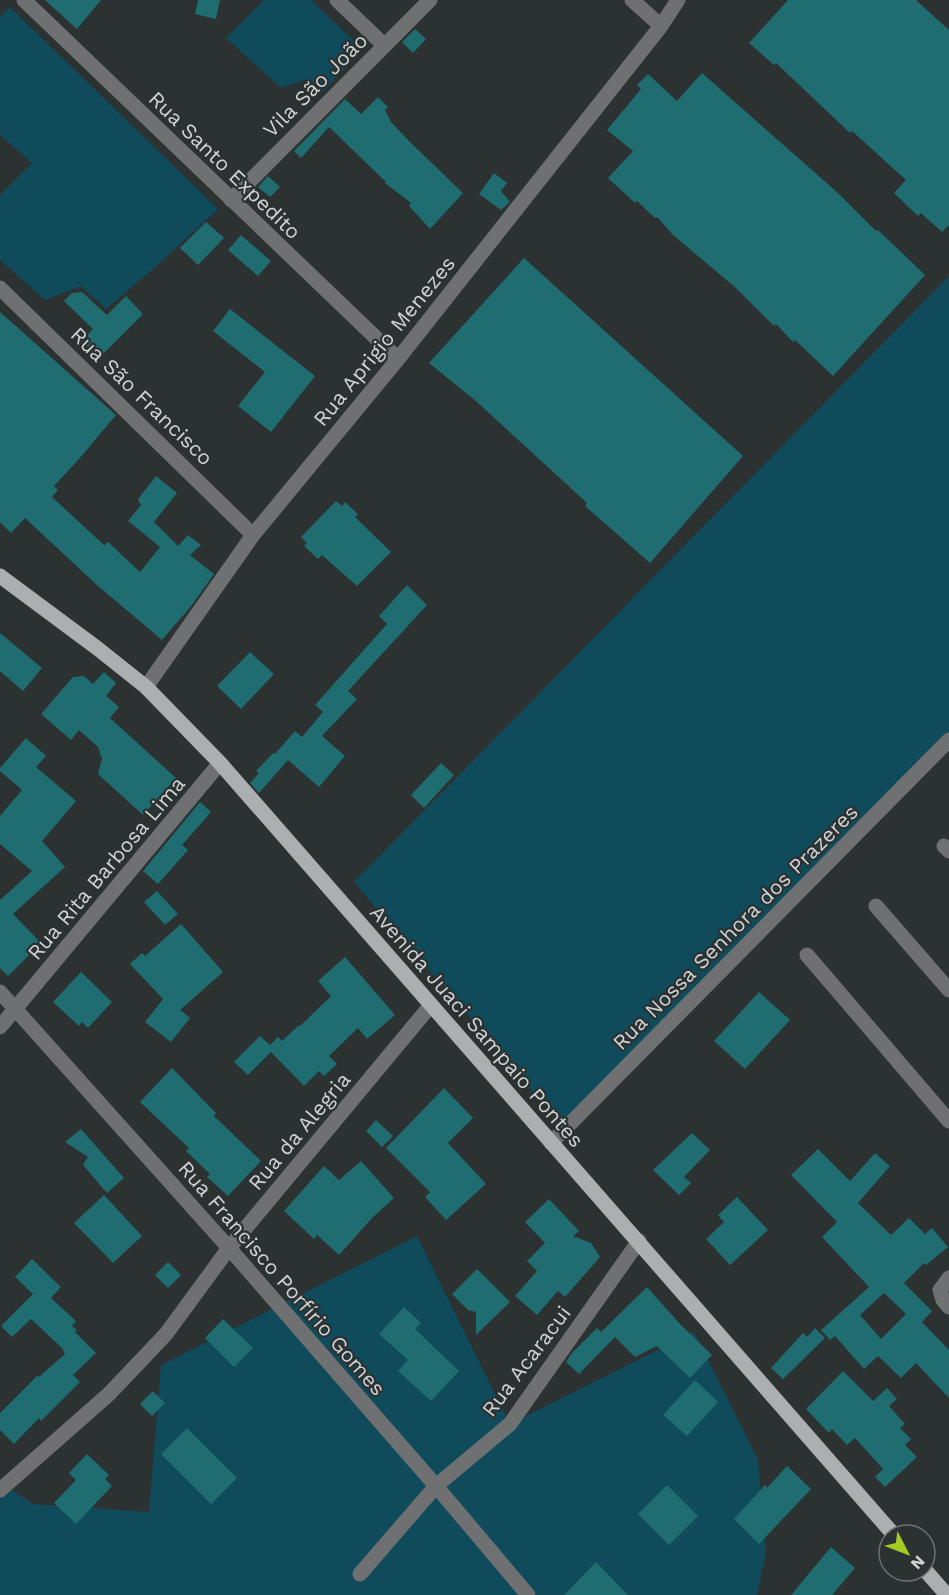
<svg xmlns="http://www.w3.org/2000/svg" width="949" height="1595" viewBox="0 0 949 1595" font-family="'Work Sans',sans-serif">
  <rect width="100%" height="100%" fill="#2c3132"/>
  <path fill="#0f4b5b" d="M 264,0 L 311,0 L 362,49 L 322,93 L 305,80 L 281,88 L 226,38 Z
    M 10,7 L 218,209 L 153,269 L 106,309 L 81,286 L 45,300 L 0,260 L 0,195 L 32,163 L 0,135 L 0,17 Z
    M 949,276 L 949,738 L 562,1126 L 354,882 Z
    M 417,1236 L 510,1424 L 694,1332 L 758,1460 L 766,1553 L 757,1595 L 0,1595 L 0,1482 L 33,1504 L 149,1512 L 161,1365 Z"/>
  <path fill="#1f6d71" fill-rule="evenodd" d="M 45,0 L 101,0 L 77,29 Z
    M 198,0 L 220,0 L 216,19 L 195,14 Z
    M 788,0 L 916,0 L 949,30 L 949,225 L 942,232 L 921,213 L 918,216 L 894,193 L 906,180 L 852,131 L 850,133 L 776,63 L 774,65 L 749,43 Z
    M 415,29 L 426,39 L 413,53 L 402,42 Z
    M 702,73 L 838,193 L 876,231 L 878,230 L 925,275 L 833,376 L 795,340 L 793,342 L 776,324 L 774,326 L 736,288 L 673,235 L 657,217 L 655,218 L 637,201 L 635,203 L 608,178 L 633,151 L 607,130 L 641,89 L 637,85 L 648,74 L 677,101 Z
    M 378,97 L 388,107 L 385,110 L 391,122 L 412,144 L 463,193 L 430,229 L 409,206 L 411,203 L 385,183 L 386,182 L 329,127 L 301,158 L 294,151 L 345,99 L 361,114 Z
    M 494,173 L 507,183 L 501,191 L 510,202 L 501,210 L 479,194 Z
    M 268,176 L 280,187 L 270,197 L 258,187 Z
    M 206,222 L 224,238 L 198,265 L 180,248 Z
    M 241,235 L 271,261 L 258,276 L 228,250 Z
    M 524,258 L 743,456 L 650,563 L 585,506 L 587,503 L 477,402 L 429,363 Z
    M 82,292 L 107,315 L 126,296 L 143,314 L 99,358 L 82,341 L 93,329 L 64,301 L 72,293 Z
    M 230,309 L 315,376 L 271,432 L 238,406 L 265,372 L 213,331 Z
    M 0,312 L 116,415 L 79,459 L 54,486 L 58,490 L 52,497 L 104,545 L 108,542 L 140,572 L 160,547 L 128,521 L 141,505 L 138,499 L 156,476 L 177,493 L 154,522 L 178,546 L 188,535 L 201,545 L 190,555 L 214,574 L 192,605 L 162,640 L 98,586 L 25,518 L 11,533 L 0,522 Z
    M 336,501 L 342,506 L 345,502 L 358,514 L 355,517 L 391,552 L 357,586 L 322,555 L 318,559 L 304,546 L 307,543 L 301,537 Z
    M 407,585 L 427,605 L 348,691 L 357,699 L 322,736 L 345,756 L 319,787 L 288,760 L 259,793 L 250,783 L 259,773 L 256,771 L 273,753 L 275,754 L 295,731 L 302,737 L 323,712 L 315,705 L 387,624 L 379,616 Z
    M 0,633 L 42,668 L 23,691 L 0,671 Z
    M 250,652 L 274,674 L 241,709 L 217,686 Z
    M 104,672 L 116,683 L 106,696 L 119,707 L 110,718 L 176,778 L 143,815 L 98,774 L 102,759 L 98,747 L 79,730 L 71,740 L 41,714 L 73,677 L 84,676 L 93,684 Z
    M 26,738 L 46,756 L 36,767 L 76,801 L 42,841 L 65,867 L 13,914 L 41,943 L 8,976 L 0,968 L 0,900 L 32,871 L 0,844 L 0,816 L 22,790 L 0,771 L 0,768 Z
    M 441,763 L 454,775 L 424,808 L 411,795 Z
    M 200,802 L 211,812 L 182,845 L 188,850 L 158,884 L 143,871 Z
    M 157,891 L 178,914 L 165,925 L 144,902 Z
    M 181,924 L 223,972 L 180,1010 L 190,1018 L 171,1042 L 145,1022 L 163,999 L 130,964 L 142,953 L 145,956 Z
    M 345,957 L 395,1015 L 367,1039 L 358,1028 L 329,1056 L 337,1064 L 324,1076 L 319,1071 L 304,1086 L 271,1052 L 248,1075 L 234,1062 L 260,1036 L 270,1045 L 278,1037 L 282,1041 L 299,1025 L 300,1026 L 331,996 L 318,981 Z
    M 81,972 L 112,1002 L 88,1028 L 82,1022 L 79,1026 L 53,1002 Z
    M 759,992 L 790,1020 L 745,1069 L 714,1041 Z
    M 172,1068 L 216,1113 L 214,1116 L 261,1161 L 228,1196 L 207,1177 L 210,1174 L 186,1151 L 189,1148 L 140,1102 Z
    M 444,1088 L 473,1118 L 448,1143 L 486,1184 L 446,1220 L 425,1197 L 430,1192 L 386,1148 Z
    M 376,1120 L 393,1136 L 382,1147 L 366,1131 Z
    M 81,1129 L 124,1178 L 107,1193 L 83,1165 L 88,1157 L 65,1142 Z
    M 692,1133 L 710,1150 L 684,1177 L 691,1183 L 679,1195 L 653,1170 Z
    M 818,1149 L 850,1181 L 875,1153 L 890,1166 L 858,1203 L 891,1235 L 909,1218 L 925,1234 L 932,1228 L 948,1247 L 926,1265 L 924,1263 L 904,1283 L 932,1311 L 922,1322 L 949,1350 L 949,1398 L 916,1363 L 901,1378 L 878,1356 L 864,1369 L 835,1336 L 830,1340 L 821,1330 L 869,1287 L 822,1237 L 837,1222 L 791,1175 ZM 884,1293 L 906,1314 L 881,1339 L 860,1315 Z
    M 361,1161 L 394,1198 L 373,1217 L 339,1255 L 317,1235 L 314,1239 L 284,1211 L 324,1166 L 339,1180 Z
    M 104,1195 L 142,1236 L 113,1263 L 74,1223 Z
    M 737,1197 L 768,1230 L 730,1265 L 706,1239 L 724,1222 L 718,1215 Z
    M 549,1199 L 579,1231 L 573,1236 L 591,1243 L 600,1257 L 565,1297 L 558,1291 L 537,1315 L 515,1296 L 537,1271 L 527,1261 L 545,1243 L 525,1222 Z
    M 32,1259 L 61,1287 L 51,1298 L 76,1321 L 72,1326 L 77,1330 L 75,1332 L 96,1353 L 73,1375 L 80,1382 L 41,1421 L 39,1418 L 14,1444 L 0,1430 L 0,1413 L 38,1375 L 39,1377 L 65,1354 L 62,1348 L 31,1319 L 12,1337 L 1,1326 L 33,1294 L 15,1277 Z
    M 168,1262 L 181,1275 L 168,1288 L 155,1275 Z
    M 477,1269 L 510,1302 L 476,1335 L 476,1312 L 468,1310 L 452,1294 Z
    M 647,1287 L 680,1324 L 712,1355 L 690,1378 L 657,1346 L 635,1357 L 615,1337 L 579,1374 L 566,1362 L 572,1353 L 597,1328 L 601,1332 Z
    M 404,1307 L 421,1323 L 415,1329 L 459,1371 L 431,1401 L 398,1371 L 408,1360 L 379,1334 Z
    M 223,1319 L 253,1348 L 234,1367 L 205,1338 Z
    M 815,1328 L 825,1338 L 783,1379 L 771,1368 L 803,1333 L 807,1337 Z
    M 843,1371 L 873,1401 L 887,1388 L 897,1399 L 889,1406 L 905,1424 L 900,1428 L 911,1439 L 905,1445 L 917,1457 L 885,1487 L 875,1477 L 883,1469 L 855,1438 L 847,1445 L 832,1429 L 829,1433 L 806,1409 Z
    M 695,1380 L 718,1402 L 687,1436 L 663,1415 Z
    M 153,1391 L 165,1403 L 152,1416 L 140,1404 Z
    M 187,1428 L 237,1478 L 211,1504 L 161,1454 Z
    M 87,1454 L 109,1475 L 105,1479 L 112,1486 L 76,1524 L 54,1503 L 76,1480 L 69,1473 Z
    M 787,1466 L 811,1489 L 759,1544 L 734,1519 L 765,1485 L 767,1488 Z
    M 667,1485 L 698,1516 L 669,1545 L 638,1514 Z
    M 831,1547 L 855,1568 L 832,1595 L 791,1595 Z
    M 596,1562 L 628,1595 L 564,1595 Z"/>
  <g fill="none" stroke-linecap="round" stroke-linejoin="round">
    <path stroke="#6e7071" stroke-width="15" d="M 24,0 L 398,359
      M 337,0 L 384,45
      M 632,0 L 661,26
      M 231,200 L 430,0
      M 0,288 L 253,535
      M 146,687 L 253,535 L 398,359 L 661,26 L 678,0
      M 944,846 L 949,851
      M 876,906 L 949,990
      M 807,955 L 949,1121
      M 0,992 L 229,1248 L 436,1486 L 528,1595
      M 0,1027 L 220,763
      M 551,1143 L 949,740
      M 949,1278 L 940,1290 L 943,1300 L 949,1307
      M 0,1490 L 109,1394 L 166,1334 L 229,1248 L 431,1005
      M 360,1574 L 436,1486 L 510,1424 L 639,1241"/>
    <path stroke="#acafb2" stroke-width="15" d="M 0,576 L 97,648 L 146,687 L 220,763 L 894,1535
      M 925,1570 L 947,1595"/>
  </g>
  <g text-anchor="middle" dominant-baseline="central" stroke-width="4.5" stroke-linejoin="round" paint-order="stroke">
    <g font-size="21" fill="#d1d4d5" stroke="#2c3132">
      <text transform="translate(315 85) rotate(-45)">Vila São João</text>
      <text transform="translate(225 165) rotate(44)">Rua Santo Expedito</text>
      <text transform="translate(384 341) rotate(-51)">Rua Aprigio Menezes</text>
      <text transform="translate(142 396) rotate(44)">Rua São Francisco</text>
      <text transform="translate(106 868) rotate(-50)">Rua Rita Barbosa Lima</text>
      <text transform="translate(735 927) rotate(-45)">Rua Nossa Senhora dos Prazeres</text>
      <text transform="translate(477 1026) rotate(49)">Avenida Juaci Sampaio Pontes</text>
      <text transform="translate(299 1131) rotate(-50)">Rua da Alegria</text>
      <text transform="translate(282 1278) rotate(49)">Rua Francisco Porfírio Gomes</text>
      <text transform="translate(526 1361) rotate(-53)">Rua Acaracui</text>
    </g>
  </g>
  <g transform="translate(907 1553) rotate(132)"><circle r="28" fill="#2c3132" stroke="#6e7273" stroke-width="1.5"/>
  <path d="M0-4.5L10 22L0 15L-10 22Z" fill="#a4c824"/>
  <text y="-9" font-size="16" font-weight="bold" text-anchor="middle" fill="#d1d4d5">N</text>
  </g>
</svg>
